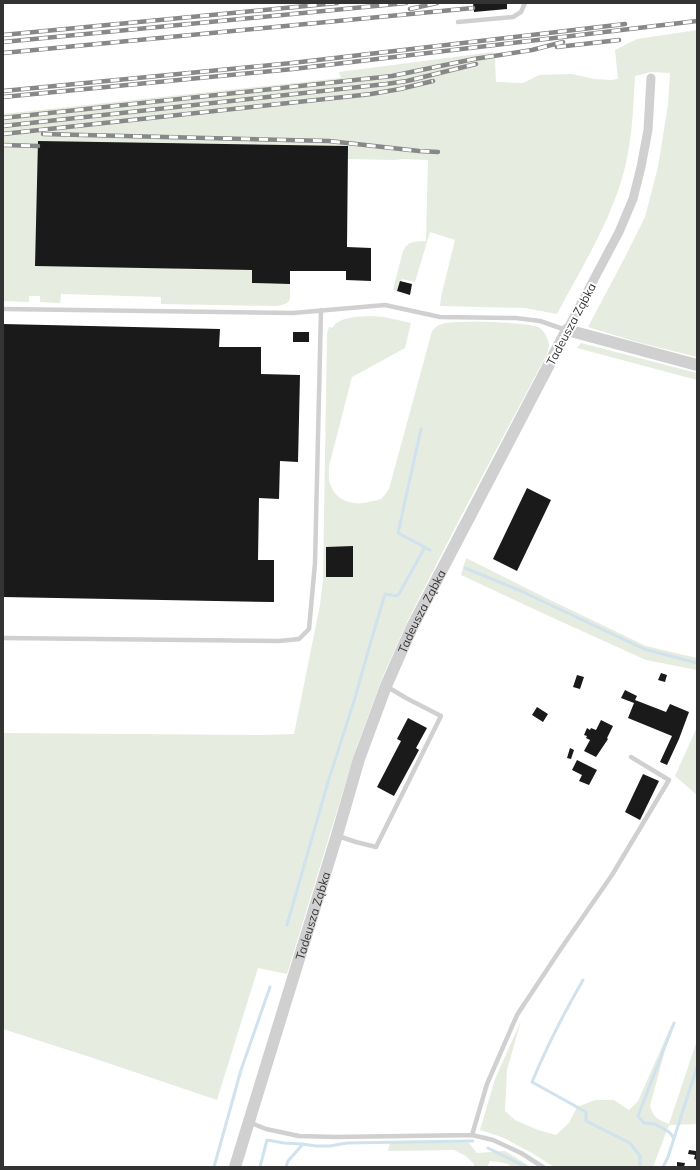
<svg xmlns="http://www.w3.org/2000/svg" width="700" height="1170" viewBox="0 0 700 1170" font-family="Mulish,sans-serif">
  <rect width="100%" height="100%" fill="#fff"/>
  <path fill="#e6ecdf" d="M 697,30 L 697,357 L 637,342 L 588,327 L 623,261 L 645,217 L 658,167 L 668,105 L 670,73 L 651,72 L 635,76 C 633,113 632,149 620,185 C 605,231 579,272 557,314 L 525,308 L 440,306 L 441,297 L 455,240 L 430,232 L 415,282 L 402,279 L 397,291 L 393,290 L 403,251 C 409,240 415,242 426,241 L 428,160 L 403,159 L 395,160 L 348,159 L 348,146 L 178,144 L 177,269 L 252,270 L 252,283 L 290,284 C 290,299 293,304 276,306 L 161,304 L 161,297 L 61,294 L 60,303 L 40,302 L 40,296 L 29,296 L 29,302 L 3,301 L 3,114 L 341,78 L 339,72 L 493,52 L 495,60 L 496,82 L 523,83 L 539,75 L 572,74 L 594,79 L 611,80 L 618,79 L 615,50 L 637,39 Z
    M 371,316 L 384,317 L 411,323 L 405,348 L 352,377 L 329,466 C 329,472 328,478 330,484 C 336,502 356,507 372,501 C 374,501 378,500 381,499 C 384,497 386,492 389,489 L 432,331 C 435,328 437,325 442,324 C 455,320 526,322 538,327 C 543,329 549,339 549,345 C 549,347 548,351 547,354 L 458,522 L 408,620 L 383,676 L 357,746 L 287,974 L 258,968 L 217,1100 L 93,1058 L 3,1029 L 3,733 L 262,735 L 294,734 L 320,605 L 323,579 L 327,334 L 329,327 L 332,328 C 340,316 358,317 371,316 Z
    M 581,343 L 697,373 L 697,380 L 577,348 Z
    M 466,558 L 544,597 L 646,646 L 697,658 L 697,670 L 646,660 L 551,617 L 461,575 Z
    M 697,727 L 697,795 L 675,776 Z
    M 521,1021 L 507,1070 L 505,1111 L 515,1120 L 538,1130 L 556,1135 L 569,1123 L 577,1107 L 595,1100 L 614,1100 L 629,1110 L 638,1101 L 672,1024 L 650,1106 C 654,1118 657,1119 669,1124 L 697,1040 L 697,1124 L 669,1125 L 653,1167 L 554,1167 L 532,1153 L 502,1137 L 480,1130 L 495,1079 Z
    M 390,1142 L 469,1143 L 477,1153 L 505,1151 L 531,1167 L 511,1167 L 508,1164 L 500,1162 L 490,1161 L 487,1167 L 474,1167 L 474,1164 L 466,1156 L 454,1150 L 388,1151 Z"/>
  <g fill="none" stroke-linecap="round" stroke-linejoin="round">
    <path stroke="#cfe2ee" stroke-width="3" d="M 421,429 L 398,533 L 430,550
      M 465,568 L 521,591 L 644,649 L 697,663
      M 287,925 L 328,782 L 355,698 L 369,648 L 385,594 L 396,596 L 399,594 L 425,547
      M 583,980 C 564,1013 547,1046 532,1082 L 586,1112 L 586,1121 L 630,1143 L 640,1156 L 640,1167
      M 674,1023 L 638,1116 L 644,1123 L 655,1124 L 669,1132 L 674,1138
      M 488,1148 L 526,1167
      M 214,1167 L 241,1070 L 270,987
      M 260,1167 L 267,1140 L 284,1143 L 302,1144 L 316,1146 L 330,1146 L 347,1143 L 473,1141
      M 286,1167 L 288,1161 L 303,1144
      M 663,1167 L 668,1157 L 697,1067"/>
  </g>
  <path fill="#1a1a1a" d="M 473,3 L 507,3 L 507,9 L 474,12 Z
    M 38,141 L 348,146 L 347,247 L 371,248 L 371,281 L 346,280 L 346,271 L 290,271 L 290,284 L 252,283 L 252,270 L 35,266 Z
    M 400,281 L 412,284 L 410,295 L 397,291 Z
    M 3,324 L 220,329 L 219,347 L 261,347 L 261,374 L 300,375 L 298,462 L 280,461 L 279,499 L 259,498 L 258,560 L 274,560 L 274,602 L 3,597 Z
    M 293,332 L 309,332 L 309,342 L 293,342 Z
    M 527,488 L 551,500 L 517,571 L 493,559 Z
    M 353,546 L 353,577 L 326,577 L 326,547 Z
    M 661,673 L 667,675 L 665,682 L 658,680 Z
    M 577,675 L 584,677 L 580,689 L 573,687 Z
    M 625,690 L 637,696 L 635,700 L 666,712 L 670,704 L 689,712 L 679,739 L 667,765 L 660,762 L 672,736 L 628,718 L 634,703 L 621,698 Z
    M 537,707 L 548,714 L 543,722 L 532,715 Z
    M 408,718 L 427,728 L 416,748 L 419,750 L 394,796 L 377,787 L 401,741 L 397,739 Z
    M 601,720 L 613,726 L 607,738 L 608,739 L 596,757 L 584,751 L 590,740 L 586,738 L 587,736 L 584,735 L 587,728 L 590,730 L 591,728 L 596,730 Z
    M 570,748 L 574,750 L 571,759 L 567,758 Z
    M 577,760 L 597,770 L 589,785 L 579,781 L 582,775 L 572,770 Z
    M 643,774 L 659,781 L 640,820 L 625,812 Z
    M 689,1150 L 696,1151 L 697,1160 L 694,1159 L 695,1155 L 688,1154 Z
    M 677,1162 L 685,1163 L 684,1167 L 677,1167 Z"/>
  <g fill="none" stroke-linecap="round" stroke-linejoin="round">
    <path stroke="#d0d0d0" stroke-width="4.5" d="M 458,22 L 513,17 L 521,12 L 525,3
      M 3,309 L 293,313 L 385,305 L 440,317 L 516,318 L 540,321 L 566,330
      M 3,638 L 279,641 L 299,639 L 309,629 L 315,563 L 321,310
      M 338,836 L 356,842 L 376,847 L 441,716 L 406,698 L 386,686
      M 249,1122 L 266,1129 L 299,1136 L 335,1137 L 472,1135 L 487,1084 L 517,1015 L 560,950 L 612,875 L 669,780 L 631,757
      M 472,1135 L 493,1140 L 521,1153 L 543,1167"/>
    <path stroke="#d0d0d0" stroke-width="9" d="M 567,330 L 619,232 L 633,199 L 641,167 L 648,130 L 651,78"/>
    <path stroke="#d0d0d0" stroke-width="12" id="s1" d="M 235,1167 L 337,835 L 359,759 L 386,686 L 412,627 L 567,330 L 697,365"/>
    <g stroke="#888" stroke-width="4.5">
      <path id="rail" d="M 410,9 L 437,3
        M 3,35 L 337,3
        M 3,42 L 406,3
        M 557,47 L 619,40
        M 3,53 L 473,8
        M 3,91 L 292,63 L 625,24
        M 3,97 L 293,69 L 697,21
        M 3,118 L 392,76 L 474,59 L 532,50 L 563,42
        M 3,126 L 386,84 L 407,81 L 476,64
        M 3,134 L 371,94 L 400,89 L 433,81
        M 43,134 L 329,141 L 419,151 L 438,152
        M 3,145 L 38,146"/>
    </g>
    <use href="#rail" stroke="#fff" stroke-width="3" stroke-dasharray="9" stroke-linecap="butt"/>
  </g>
  <g text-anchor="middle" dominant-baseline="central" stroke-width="4" stroke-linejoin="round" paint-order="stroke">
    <g font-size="12" fill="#333" stroke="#fff">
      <text transform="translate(571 324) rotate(-62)">Tadeusza Ząbka</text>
      <text stroke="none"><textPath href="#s1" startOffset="587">Tadeusza Ząbka</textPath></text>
      <text stroke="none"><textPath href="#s1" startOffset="263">Tadeusza Ząbka</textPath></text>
    </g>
  </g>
  <rect width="700" height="1170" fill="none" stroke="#333333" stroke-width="8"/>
</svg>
